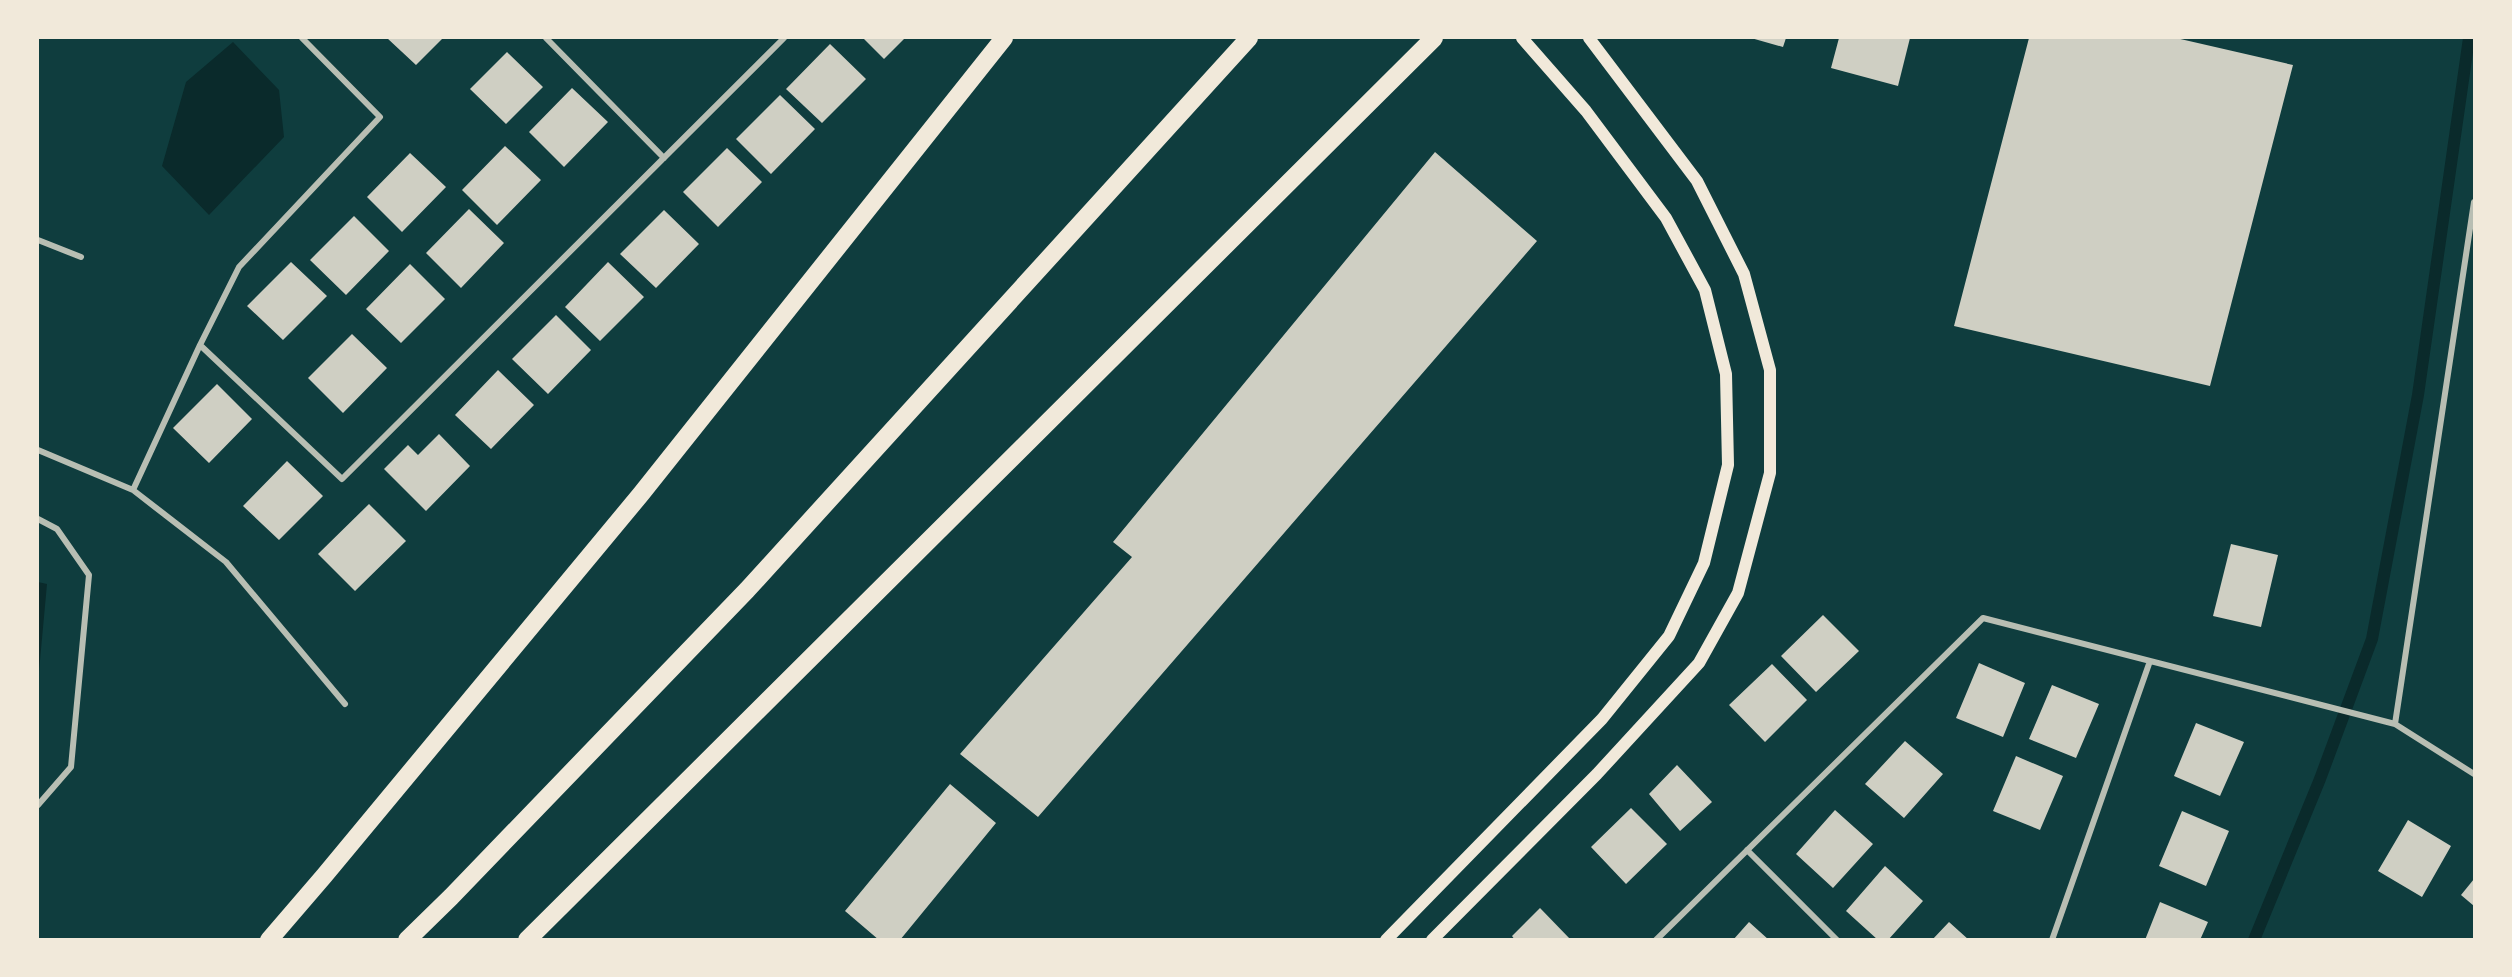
<svg xmlns="http://www.w3.org/2000/svg" width="2512" height="977" viewBox="0 0 2512 977" font-family="Roboto,sans-serif">
  <rect width="100%" height="100%" fill="#0f3d3e"/>
  <path fill="#0a2a2b" d="M 233,42 L 279,90 L 284,137 L 209,215 L 162,166 L 186,82 Z
    M 38,582 L 47,584 L 38,682 Z"/>
  <g fill="none" stroke-linecap="round" stroke-linejoin="round">
    <path stroke="#0a2a2b" stroke-width="12" d="M 2254,940 L 2320,779 L 2372,639 L 2418,395 L 2469,38"/>
  </g>
  <path fill="#cfcfc3" d="M 387,38 L 443,38 L 416,65 Z
    M 863,38 L 905,38 L 884,59 Z
    M 1751,38 L 1786,38 L 1783,47 Z
    M 1839,38 L 1910,38 L 1898,86 L 1831,68 Z
    M 2029,38 L 2176,38 L 2293,65 L 2210,386 L 1954,326 Z
    M 830,44 L 866,79 L 822,123 L 786,89 Z
    M 507,52 L 543,87 L 506,124 L 470,89 Z
    M 572,88 L 608,122 L 564,167 L 529,132 Z
    M 780,95 L 815,129 L 771,174 L 736,139 Z
    M 505,146 L 541,180 L 497,225 L 462,190 Z
    M 727,148 L 762,182 L 718,227 L 683,192 Z
    M 1435,152 L 1537,241 L 1038,817 L 960,754 L 1132,557 L 1113,542 Z
    M 410,153 L 446,187 L 402,232 L 367,197 Z
    M 469,209 L 504,243 L 461,288 L 426,253 Z
    M 664,210 L 699,244 L 656,288 L 620,254 Z
    M 354,216 L 389,251 L 346,295 L 310,260 Z
    M 291,262 L 327,296 L 283,340 L 247,306 Z
    M 608,262 L 644,297 L 600,341 L 565,307 Z
    M 410,264 L 445,299 L 401,343 L 366,309 Z
    M 556,315 L 591,350 L 548,394 L 512,359 Z
    M 352,334 L 387,368 L 343,413 L 308,378 Z
    M 498,370 L 534,405 L 491,449 L 455,415 Z
    M 217,384 L 252,419 L 209,463 L 173,428 Z
    M 439,434 L 470,466 L 426,511 L 384,469 L 408,445 L 418,455 Z
    M 287,461 L 323,496 L 279,540 L 243,506 Z
    M 369,504 L 406,541 L 355,591 L 318,554 Z
    M 2231,544 L 2278,555 L 2261,627 L 2213,616 Z
    M 1823,615 L 1859,651 L 1816,692 L 1781,656 Z
    M 1979,663 L 2025,683 L 2003,737 L 1956,718 Z
    M 1772,664 L 1807,700 L 1765,742 L 1729,705 Z
    M 2052,685 L 2099,704 L 2076,758 L 2029,739 Z
    M 2196,723 L 2244,742 L 2220,796 L 2174,776 Z
    M 1905,741 L 1943,774 L 1904,818 L 1865,784 Z
    M 2016,756 L 2063,776 L 2040,830 L 1993,811 Z
    M 1677,765 L 1712,802 L 1680,831 L 1649,794 Z
    M 950,784 L 996,823 L 900,940 L 879,940 L 845,911 Z
    M 1631,808 L 1667,844 L 1626,884 L 1591,847 Z
    M 1835,810 L 1873,844 L 1833,888 L 1796,854 Z
    M 2182,811 L 2229,831 L 2206,886 L 2159,866 Z
    M 2408,820 L 2451,846 L 2422,897 L 2378,871 Z
    M 1885,866 L 1923,901 L 1888,940 L 1878,940 L 1846,911 Z
    M 2474,879 L 2474,906 L 2461,895 Z
    M 2160,902 L 2208,922 L 2200,940 L 2145,940 Z
    M 1540,908 L 1571,940 L 1515,940 L 1512,936 Z
    M 1749,922 L 1769,940 L 1733,940 Z
    M 1949,922 L 1969,940 L 1932,940 Z"/>
  <g fill="none" stroke-linecap="round" stroke-linejoin="round">
    <path stroke="#b8beb3" stroke-width="6" d="M 546,38 L 664,158
      M 38,240 L 81,257
      M 200,345 L 342,479 L 784,38
      M 38,450 L 133,490 L 226,562 L 345,704
      M 133,490 L 200,345 L 239,267 L 380,117 L 302,38
      M 38,519 L 57,529 L 89,575 L 71,767 L 38,805
      M 2395,724 L 2474,202
      M 1747,850 L 1837,940
      M 1656,940 L 1983,618 L 2395,724 L 2474,774
      M 2052,940 L 2150,661"/>
    <path stroke="#f1e9da" stroke-width="12" d="M 1386,940 L 1602,719 L 1669,636 L 1704,563 L 1728,465 L 1726,374 L 1705,290 L 1666,218 L 1586,111 L 1522,38
      M 1432,940 L 1597,774 L 1699,663 L 1738,593 L 1770,473 L 1770,370 L 1744,274 L 1697,181 L 1589,38"/>
    <path stroke="#f1e9da" stroke-width="18" d="M 269,940 L 324,876 L 641,494 L 1004,38
      M 407,940 L 451,897 L 747,590 L 1249,38
      M 527,940 L 1434,38"/>
  </g>
  <rect width="2512" height="977" fill="none" stroke="#f1e9da" stroke-width="78"/>
</svg>
